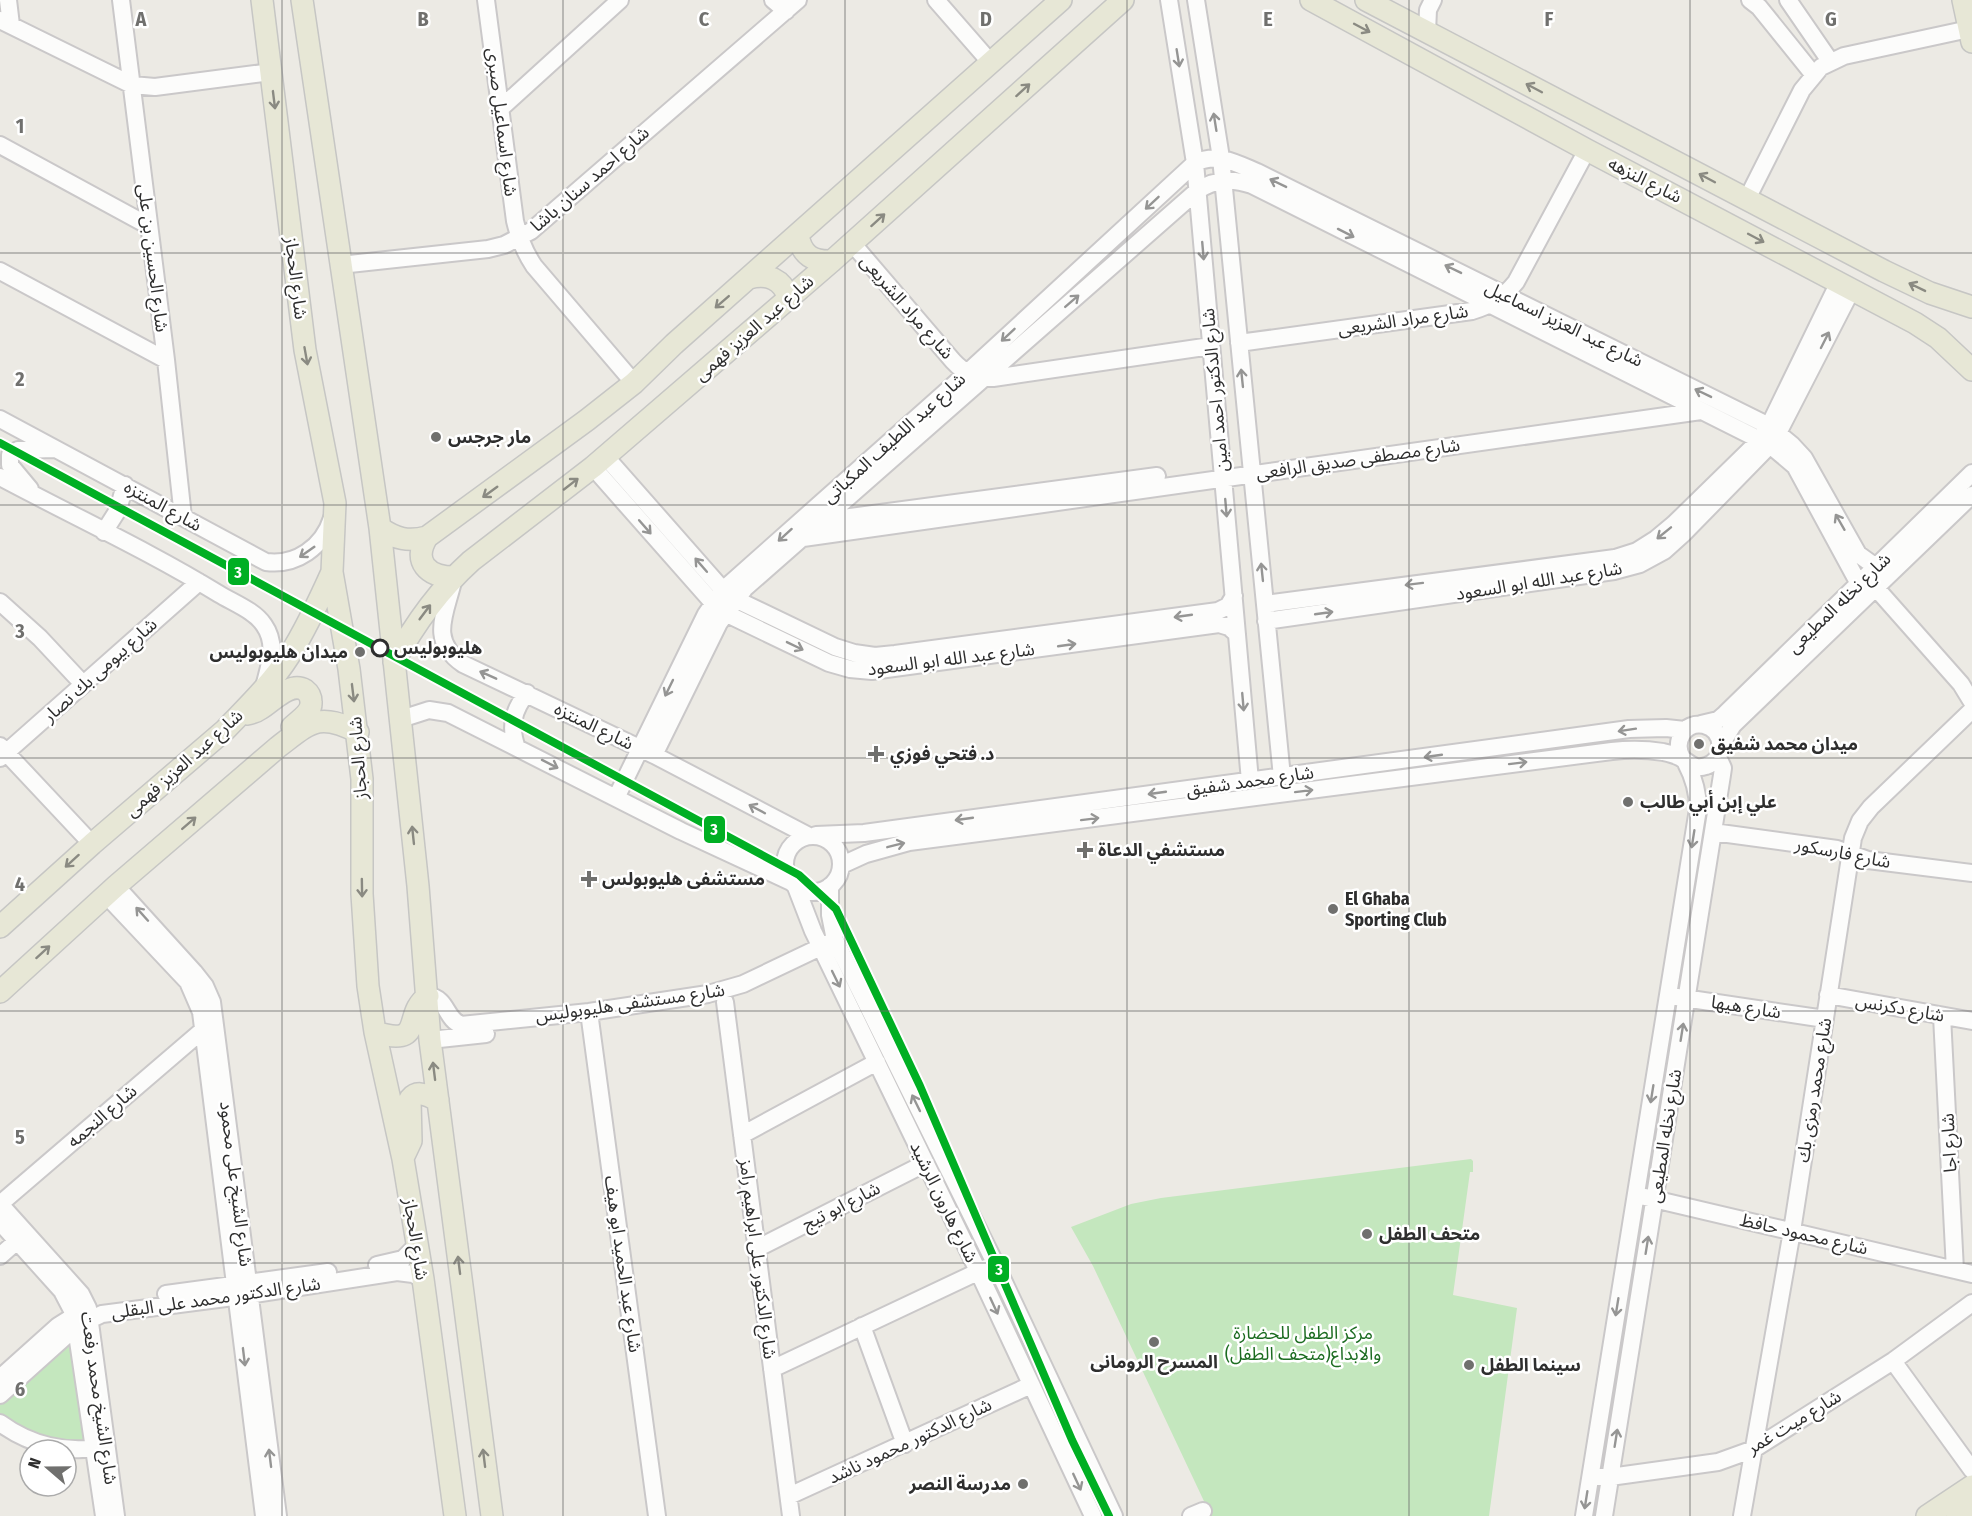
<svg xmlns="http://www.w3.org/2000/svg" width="1972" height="1516" viewBox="0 0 1972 1516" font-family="'Fira Sans Condensed','Noto Sans Arabic',sans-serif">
  <rect width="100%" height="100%" fill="#eceae4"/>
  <path fill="#c4e7be" d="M 1471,1159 L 1473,1161 L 1473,1172 L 1470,1172 L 1453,1295 L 1517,1308 L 1489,1516 L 1211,1516 L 1093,1266 L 1071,1227 L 1131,1204 L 1161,1198 Z
    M 77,1326 L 94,1448 L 77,1449 L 0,1423 L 0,1395 Z"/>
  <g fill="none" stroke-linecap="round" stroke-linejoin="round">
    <g stroke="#cac8c9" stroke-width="20">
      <path id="minor" d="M 8,0 L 11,25
        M 121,0 L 166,360 L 183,517
        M 486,0 L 515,221 C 519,238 524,251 534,266 L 634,383
        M 773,0 L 786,11
        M 936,0 L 991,63
        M 1169,0 L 1195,163 L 1250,781
        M 1196,0 L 1221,158 L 1282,777
        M 1750,0 L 1759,7 L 1813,74
        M 1788,0 L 1830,61
        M 0,20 L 132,85 L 155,87 L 271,72
        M 1427,32 L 1428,10 L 1433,0
        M 500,109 L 620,0
        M 0,145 L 149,226
        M 1747,199 L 1802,90 L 1821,67 L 1844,56 L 1969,29
        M 852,243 L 953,361 C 965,374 976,378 993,378 L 1211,346
        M 340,265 L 488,249 L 504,245 L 531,231 L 798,0
        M 0,271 L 166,360
        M 1239,343 L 1472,311 C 1492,305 1503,298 1516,282 L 1587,150
        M 0,419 L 266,562 C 296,566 323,547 332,518
        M 605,456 L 723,590 L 735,599 L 835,647 L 854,653 L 875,656 L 895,654 L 1218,611 L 1228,606 L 1234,596
        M 593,467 L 713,603 L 725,613 L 829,663 L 850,669 L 872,671 L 894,668 L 1219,624 L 1229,627 L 1237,634
        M 0,477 C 73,516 149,551 219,594 C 234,603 255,611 264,625 C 278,645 269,666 264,687
        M 30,489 L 10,465 L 10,455 L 18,450 L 55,449
        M 820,521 L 1157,476
        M 104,532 L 118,510 L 125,485
        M 803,538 L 1701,411
        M 454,577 C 447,612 427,639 463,664 L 654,755 L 809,836
        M 1876,588 L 1961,684 L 1972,702
        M 0,602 L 40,638 L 83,684
        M 1265,604 L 1615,558 L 1637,551 L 1656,539 L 1674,524 L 1760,440 L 1769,426 L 1839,282
        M 1266,621 L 1614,571 L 1640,564 L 1664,551 L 1684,533 L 1770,445 L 1778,433 L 1852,289
        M 401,719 L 429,710 L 448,713 L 681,831 L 791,882
        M 1701,724 L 1718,720 L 1725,714 L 1972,473
        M 1721,745 L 1733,725 L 1972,495
        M 0,746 L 92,844
        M 517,748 C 509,727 513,710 527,693
        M 654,755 L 719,623 L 745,588 L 1197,191 C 1215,179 1232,178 1252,185 L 1770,445 L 1795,466 L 1859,584
        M 0,758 L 199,582
        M 616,798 L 706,614 L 723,590 L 967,373 L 1195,163 C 1217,152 1236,163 1257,172 L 1769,426 L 1792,445 L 1804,458 L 1858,554 L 1876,567
        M 1713,832 L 1837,849 L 1868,860 L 1972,873
        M 816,835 L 864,833 L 1629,729 L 1666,728 L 1685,730
        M785 864a28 28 0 1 1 56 0a28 28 0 1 1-56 0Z
        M 842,865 L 866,854 L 909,842 L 1612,751 C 1629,749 1645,749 1663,752 C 1668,753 1676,755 1681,758 C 1690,763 1694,770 1706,766 C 1726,760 1725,730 1704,725 C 1684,721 1673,742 1682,758
        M 116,886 L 194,972 L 205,986 L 212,1002 L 278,1516
        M 830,886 L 830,915 L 835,940 L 995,1263 L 1114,1516
        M 796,887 L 813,931 L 978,1271 L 1093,1516
        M 106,895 L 188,982 L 201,1012 L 264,1516
        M 1828,995 L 1972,1021
        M 428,996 C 448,998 445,1019 461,1025 L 589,1012 L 708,994 L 743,984 L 829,943
        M 1677,997 L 1825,1019
        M 725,1002 L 791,1516
        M 589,1012 L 657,1516
        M 1942,1016 L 1955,1270
        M 430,1040 L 486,1034
        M 742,1135 L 877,1062
        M 1645,1197 L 1972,1274
        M 0,1204 L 81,1294 L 88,1308 L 116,1516
        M 0,1204 L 204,1029
        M 0,1222 L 62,1291 L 74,1314 L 104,1516
        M 756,1249 L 926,1163
        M 0,1256 L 17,1241
        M 377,1265 L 403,1259 L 417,1245
        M 166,1294 L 328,1272
        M 862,1326 L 905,1444
        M 1893,1361 L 1972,1470
        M 772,1369 L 986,1268
        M 0,1378 L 58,1326 L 85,1309
        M 0,1395 L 77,1326 L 102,1314 L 249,1295 L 397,1272 L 413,1274 L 423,1279
        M 0,1423 C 30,1445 66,1454 103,1447
        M 1600,1477 L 1610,1477 L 1718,1462 L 1754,1449 L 1893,1361 L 1972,1303
        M 789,1496 L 1031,1385
        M 1191,1516 L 1203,1511
        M 1584,1516 L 1698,809 C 1698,791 1694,778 1686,763
        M 1604,1516 L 1722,775 L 1723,768 L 1718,757
        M 1742,1516 L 1792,1231 L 1853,838 L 1860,821 L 1871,807 L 1972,710"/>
    </g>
    <g stroke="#c6c6c4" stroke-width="24">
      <path id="major" d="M 262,0 L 305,350 L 335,503 L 332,572 L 349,669 L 362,779 L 362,894 L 368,986 L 375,1032 L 403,1159 L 423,1279 L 455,1516
        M 302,0 L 380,528 L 418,886 L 430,1040 L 492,1516
        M 1311,0 L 1587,150 L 1915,323 L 1938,338 L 1972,370
        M 1366,0 L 1884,271 L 1930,293 L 1972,307
        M 1963,0 L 1972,42
        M 798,236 C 802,255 812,262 832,261
        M 749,278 C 768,273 782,279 789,298
        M 380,528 C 396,539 408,542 427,537 L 587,420 L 634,383 L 674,344 L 1061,0
        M 427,537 C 412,562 428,577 454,577
        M 394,662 C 415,623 439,590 471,561 L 593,467 L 832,261 L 1123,0
        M 247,714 C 252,713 256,712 260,709 C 272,702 290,681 305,690 C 309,693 311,697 311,702 C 312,713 299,720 292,727
        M 0,927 L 92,844 L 225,730 C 247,707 272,683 289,656 C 306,629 319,601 332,572
        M 0,992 L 116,886 L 278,747 C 311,722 318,712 358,732
        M 375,1032 C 426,1048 402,1014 428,996
        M 403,1158 L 411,1141 L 410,1099 C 418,1089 427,1096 438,1100
        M 1927,1516 L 1972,1486
        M 1957,1516 L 1972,1506"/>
    </g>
    <use href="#minor" stroke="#fcfcfb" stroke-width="16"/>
    <use href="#major" stroke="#e7e7d6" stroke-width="21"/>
    <g stroke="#fff" stroke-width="12">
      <path id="metro-1" d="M 0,443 L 799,875 L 836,909 L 920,1086 L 1072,1440 L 1109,1516"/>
    </g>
    <use href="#metro-1" stroke="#00af23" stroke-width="8"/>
  </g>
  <defs><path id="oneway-shaft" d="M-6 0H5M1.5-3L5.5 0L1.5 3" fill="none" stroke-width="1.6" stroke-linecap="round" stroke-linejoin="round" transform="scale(1.5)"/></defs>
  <g stroke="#8a8a82">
    <use href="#oneway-shaft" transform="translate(1362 28) rotate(28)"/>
    <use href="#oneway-shaft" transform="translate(1534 88) rotate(-152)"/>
    <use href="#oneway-shaft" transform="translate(1023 90) rotate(-42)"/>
    <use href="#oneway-shaft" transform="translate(274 100) rotate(83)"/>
    <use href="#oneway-shaft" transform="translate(1707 178) rotate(-152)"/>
    <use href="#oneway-shaft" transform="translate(878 220) rotate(-42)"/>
    <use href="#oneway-shaft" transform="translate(1756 238) rotate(28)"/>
    <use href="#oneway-shaft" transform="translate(1917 287) rotate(-154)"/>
    <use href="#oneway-shaft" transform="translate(722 302) rotate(139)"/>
    <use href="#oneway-shaft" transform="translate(306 356) rotate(80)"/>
    <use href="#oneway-shaft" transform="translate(571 484) rotate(-38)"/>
    <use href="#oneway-shaft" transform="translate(490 492) rotate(144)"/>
    <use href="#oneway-shaft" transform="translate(425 612) rotate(-53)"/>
    <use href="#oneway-shaft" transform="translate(353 693) rotate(83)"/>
    <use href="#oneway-shaft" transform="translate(189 823) rotate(-41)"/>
    <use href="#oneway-shaft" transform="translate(413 835) rotate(-96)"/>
    <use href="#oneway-shaft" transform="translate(72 861) rotate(138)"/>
    <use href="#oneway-shaft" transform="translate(362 888) rotate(89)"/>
    <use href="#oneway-shaft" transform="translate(43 952) rotate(-42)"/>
    <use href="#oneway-shaft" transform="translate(434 1071) rotate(-97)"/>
    <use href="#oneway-shaft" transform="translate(459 1265) rotate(-97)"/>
    <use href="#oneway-shaft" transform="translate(484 1458) rotate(-97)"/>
  </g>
  <g stroke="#959594">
    <use href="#oneway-shaft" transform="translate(1178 58) rotate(81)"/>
    <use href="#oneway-shaft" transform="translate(1215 122) rotate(-99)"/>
    <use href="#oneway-shaft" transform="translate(1278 183) rotate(-154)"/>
    <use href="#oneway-shaft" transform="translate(1152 203) rotate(137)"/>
    <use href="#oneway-shaft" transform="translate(1346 233) rotate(27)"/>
    <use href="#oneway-shaft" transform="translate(1203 251) rotate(85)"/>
    <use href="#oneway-shaft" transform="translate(1453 269) rotate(-154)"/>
    <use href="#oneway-shaft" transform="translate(1072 301) rotate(-41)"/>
    <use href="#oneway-shaft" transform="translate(1008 335) rotate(137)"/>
    <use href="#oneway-shaft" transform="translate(1825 340) rotate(-63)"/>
    <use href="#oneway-shaft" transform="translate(1242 378) rotate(-96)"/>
    <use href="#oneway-shaft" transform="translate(1703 393) rotate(-154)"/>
    <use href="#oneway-shaft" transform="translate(1226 508) rotate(85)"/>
    <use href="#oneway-shaft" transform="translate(1840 522) rotate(-120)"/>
    <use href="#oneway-shaft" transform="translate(645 527) rotate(49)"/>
    <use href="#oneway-shaft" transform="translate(1664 533) rotate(141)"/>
    <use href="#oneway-shaft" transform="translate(785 535) rotate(138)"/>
    <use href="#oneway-shaft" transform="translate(307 552) rotate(145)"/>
    <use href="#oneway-shaft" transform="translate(701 565) rotate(-131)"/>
    <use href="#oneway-shaft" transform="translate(1262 572) rotate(-96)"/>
    <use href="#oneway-shaft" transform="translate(1414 584) rotate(173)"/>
    <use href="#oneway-shaft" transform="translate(1324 613) rotate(-8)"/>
    <use href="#oneway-shaft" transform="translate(1183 616) rotate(172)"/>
    <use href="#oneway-shaft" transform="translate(1067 645) rotate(-8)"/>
    <use href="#oneway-shaft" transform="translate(795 646) rotate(26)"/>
    <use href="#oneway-shaft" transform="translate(488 675) rotate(-156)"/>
    <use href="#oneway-shaft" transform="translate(669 688) rotate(116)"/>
    <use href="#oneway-shaft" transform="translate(1243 702) rotate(85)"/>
    <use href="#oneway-shaft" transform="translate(1627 730) rotate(171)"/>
    <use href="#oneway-shaft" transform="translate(1433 756) rotate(172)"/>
    <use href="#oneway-shaft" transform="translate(1518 763) rotate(-7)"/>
    <use href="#oneway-shaft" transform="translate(550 764) rotate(27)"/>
    <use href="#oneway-shaft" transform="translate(1304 791) rotate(-7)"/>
    <use href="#oneway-shaft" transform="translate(1157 793) rotate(172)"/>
    <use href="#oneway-shaft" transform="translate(757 809) rotate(-152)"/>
    <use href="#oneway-shaft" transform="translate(964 819) rotate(172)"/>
    <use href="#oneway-shaft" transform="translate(1090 819) rotate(-7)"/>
    <use href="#oneway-shaft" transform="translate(1693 839) rotate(99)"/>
    <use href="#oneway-shaft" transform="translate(896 845) rotate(-14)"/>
    <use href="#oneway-shaft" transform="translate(142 914) rotate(-132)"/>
    <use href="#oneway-shaft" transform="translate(836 979) rotate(64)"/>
    <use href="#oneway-shaft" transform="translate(1682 1032) rotate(-81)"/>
    <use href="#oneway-shaft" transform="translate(1652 1094) rotate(99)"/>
    <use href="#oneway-shaft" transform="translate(916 1103) rotate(-116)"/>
    <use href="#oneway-shaft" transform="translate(1647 1245) rotate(-81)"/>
    <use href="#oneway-shaft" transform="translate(994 1306) rotate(65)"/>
    <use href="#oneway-shaft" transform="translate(1617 1307) rotate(99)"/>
    <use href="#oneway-shaft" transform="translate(244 1357) rotate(83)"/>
    <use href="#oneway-shaft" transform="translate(1616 1438) rotate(-81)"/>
    <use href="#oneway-shaft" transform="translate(270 1458) rotate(-97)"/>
    <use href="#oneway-shaft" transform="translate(1077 1482) rotate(65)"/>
    <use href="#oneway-shaft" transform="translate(1586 1500) rotate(99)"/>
  </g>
  <path fill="none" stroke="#70706e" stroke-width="1.5" stroke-opacity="0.55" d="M 282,0 L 282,1516M 563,0 L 563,1516M 845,0 L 845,1516M 1127,0 L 1127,1516M 1409,0 L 1409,1516M 1690,0 L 1690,1516M 0,253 L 1972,253M 0,505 L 1972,505M 0,758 L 1972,758M 0,1011 L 1972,1011M 0,1263 L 1972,1263"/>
  <g fill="#70706e" stroke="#fff" stroke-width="2">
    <circle cx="436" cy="437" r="6"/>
    <circle cx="360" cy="652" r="6"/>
    <circle cx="1699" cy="744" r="6"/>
    <path d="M873 745h6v6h6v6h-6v6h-6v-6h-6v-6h6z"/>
    <circle cx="1628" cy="802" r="6"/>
    <path d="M1082 841h6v6h6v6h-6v6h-6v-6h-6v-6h6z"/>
    <path d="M586 870h6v6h6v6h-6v6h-6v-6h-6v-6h6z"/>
    <circle cx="1333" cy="909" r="6"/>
    <circle cx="1367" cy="1234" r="6"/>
    <circle cx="1154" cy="1342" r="6"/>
    <circle cx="1469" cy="1365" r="6"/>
    <circle cx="1023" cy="1484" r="6"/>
  </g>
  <circle fill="#fff" stroke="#2e2e2e" stroke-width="3" cx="380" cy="648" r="8"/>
  <g text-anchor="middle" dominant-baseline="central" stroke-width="5" stroke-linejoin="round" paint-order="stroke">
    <g font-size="18" fill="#2e2e2e" stroke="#fff">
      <text transform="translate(502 122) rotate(83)">شارع اسماعيل صبرى</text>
      <text transform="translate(590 179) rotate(-41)">شارع احمد سنان باشا</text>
      <text transform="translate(1645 180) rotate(27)">شارع النزهه</text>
      <text transform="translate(153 258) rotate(83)">شارع الحسين بن على</text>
      <text transform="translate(296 278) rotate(83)">شارع الحجاز</text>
      <text transform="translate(907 307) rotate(49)">شارع مراد الشريعى</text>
      <text transform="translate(1403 320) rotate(-8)">شارع مراد الشريعى</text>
      <text transform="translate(1564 324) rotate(26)">شارع عبد العزيز اسماعيل</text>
      <text transform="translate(754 328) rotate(-41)">شارع عبد العزيز فهمى</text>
      <text transform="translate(1215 390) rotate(-95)">شارع الدكتور احمد امين</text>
      <text transform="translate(894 438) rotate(-42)">شارع عبد اللطيف المكباتى</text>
      <text transform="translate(1358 459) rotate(-8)">شارع مصطفى صديق الرافعى</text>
      <text transform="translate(163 506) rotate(29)">شارع المنتزه</text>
      <text transform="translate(1539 581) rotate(-9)">شارع عبد الله ابو السعود</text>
      <text transform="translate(1839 603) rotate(-44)">شارع نخله المطيعى</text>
      <text transform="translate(951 659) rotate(-7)">شارع عبد الله ابو السعود</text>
      <text transform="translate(100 670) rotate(-42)">شارع بيومى بك نصار</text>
      <text transform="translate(594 726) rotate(26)">شارع المنتزه</text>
      <text transform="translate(358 758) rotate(-94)">شارع الحجاز</text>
      <text transform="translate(184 763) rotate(-42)">شارع عبد العزيز فهمى</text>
      <text transform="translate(1250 781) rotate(-8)">شارع محمد شفيق</text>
      <text transform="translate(1843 853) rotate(11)">شارع فارسكور</text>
      <text transform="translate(630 1003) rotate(-8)">شارع مستشفى هليوبوليس</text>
      <text transform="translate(1746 1007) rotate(9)">شارع هيها</text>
      <text transform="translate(1900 1008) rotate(10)">شارع دكرنس</text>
      <text transform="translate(1814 1090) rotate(-81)">شارع محمد رمزى بك</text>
      <text transform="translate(102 1116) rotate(-41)">شارع النجمه</text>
      <text transform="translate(1665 1136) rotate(-81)">شارع نخله المطيعى</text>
      <text transform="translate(1949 1143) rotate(-93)">شارع اجا</text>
      <text transform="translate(236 1184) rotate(83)">شارع الشيخ على محمود</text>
      <text transform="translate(944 1202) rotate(64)">شارع هارون الرشيد</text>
      <text transform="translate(841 1206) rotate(-27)">شارع ابو تيج</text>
      <text transform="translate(1804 1234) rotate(13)">شارع محمود حافظ</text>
      <text transform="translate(416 1239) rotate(81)">شارع الحجاز</text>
      <text transform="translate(758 1259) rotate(83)">شارع الدكتور على ابراهيم رامز</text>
      <text transform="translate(623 1264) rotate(82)">شارع عبد الحميد ابو هيف</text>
      <text transform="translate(216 1298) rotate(-8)">شارع الدكتور محمد على البقلى</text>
      <text transform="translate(99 1398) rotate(82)">شارع الشيخ محمد رفعت</text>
      <text transform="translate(1794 1422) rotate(-31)">شارع ميت غمر</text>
      <text transform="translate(910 1441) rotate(-25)">شارع الدكتور محمود ناشد</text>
    </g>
    <g font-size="18" font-weight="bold" fill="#2e2e2e" stroke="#fff" text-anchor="start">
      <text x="448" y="437">مار جرجس</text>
      <text x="348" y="652" text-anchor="end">ميدان هليوبوليس</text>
      <text x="1711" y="744">ميدان محمد شفيق</text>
      <text x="890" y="754">د. فتحي فوزي</text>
      <text x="1640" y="802">علي إبن أبي طالب</text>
      <text x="1098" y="850">مستشفي الدعاة</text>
      <text x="602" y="879">مستشفى هليوبولس</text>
      <text x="1345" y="899">El Ghaba<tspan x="1345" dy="21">Sporting Club</tspan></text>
      <text x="1379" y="1234">متحف الطفل</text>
      <text x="1154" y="1362" text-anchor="middle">المسرح الرومانى</text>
      <text x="1481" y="1365">سينما الطفل</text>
      <text x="1011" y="1484" text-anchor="end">مدرسة النصر</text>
    </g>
    <g font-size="18" font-weight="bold" fill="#2e2e2e" stroke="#fff" text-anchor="start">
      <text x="394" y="648">هليوبوليس</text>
    </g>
    <g font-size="18" fill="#1c6c21" stroke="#fff">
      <text x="1303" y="1333">مركز الطفل للحضارة<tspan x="1303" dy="21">والابداع(متحف الطفل)</tspan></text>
    </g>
  </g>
  <g font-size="20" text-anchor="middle" font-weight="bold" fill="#70706e" stroke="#fff" stroke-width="5" stroke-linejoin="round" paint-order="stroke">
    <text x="141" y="26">A</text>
    <text x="423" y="26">B</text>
    <text x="704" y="26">C</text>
    <text x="986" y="26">D</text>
    <text x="1268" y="26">E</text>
    <text x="1549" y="26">F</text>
    <text x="1831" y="26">G</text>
    <text x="20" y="133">1</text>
    <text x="20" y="386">2</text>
    <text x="20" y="638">3</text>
    <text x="20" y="891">4</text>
    <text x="20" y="1144">5</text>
    <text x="20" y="1396">6</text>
  </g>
  <g stroke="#fff" stroke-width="2">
    <rect x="227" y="557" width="23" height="29" rx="6" fill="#00af23"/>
    <rect x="703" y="815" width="23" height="29" rx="6" fill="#00af23"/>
    <rect x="987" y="1255" width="23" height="28" rx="6" fill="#00af23"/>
  </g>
  <g font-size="16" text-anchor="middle" font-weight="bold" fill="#fff">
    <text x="238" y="578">3</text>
    <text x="714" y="835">3</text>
    <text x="999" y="1275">3</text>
  </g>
  <g transform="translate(48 1468) rotate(290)"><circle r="28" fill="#ffffff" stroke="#ababab" stroke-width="1.5"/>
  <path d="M0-4.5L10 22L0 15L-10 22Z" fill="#70706e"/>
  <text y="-9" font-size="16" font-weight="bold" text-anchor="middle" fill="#2e2e2e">N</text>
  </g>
</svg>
